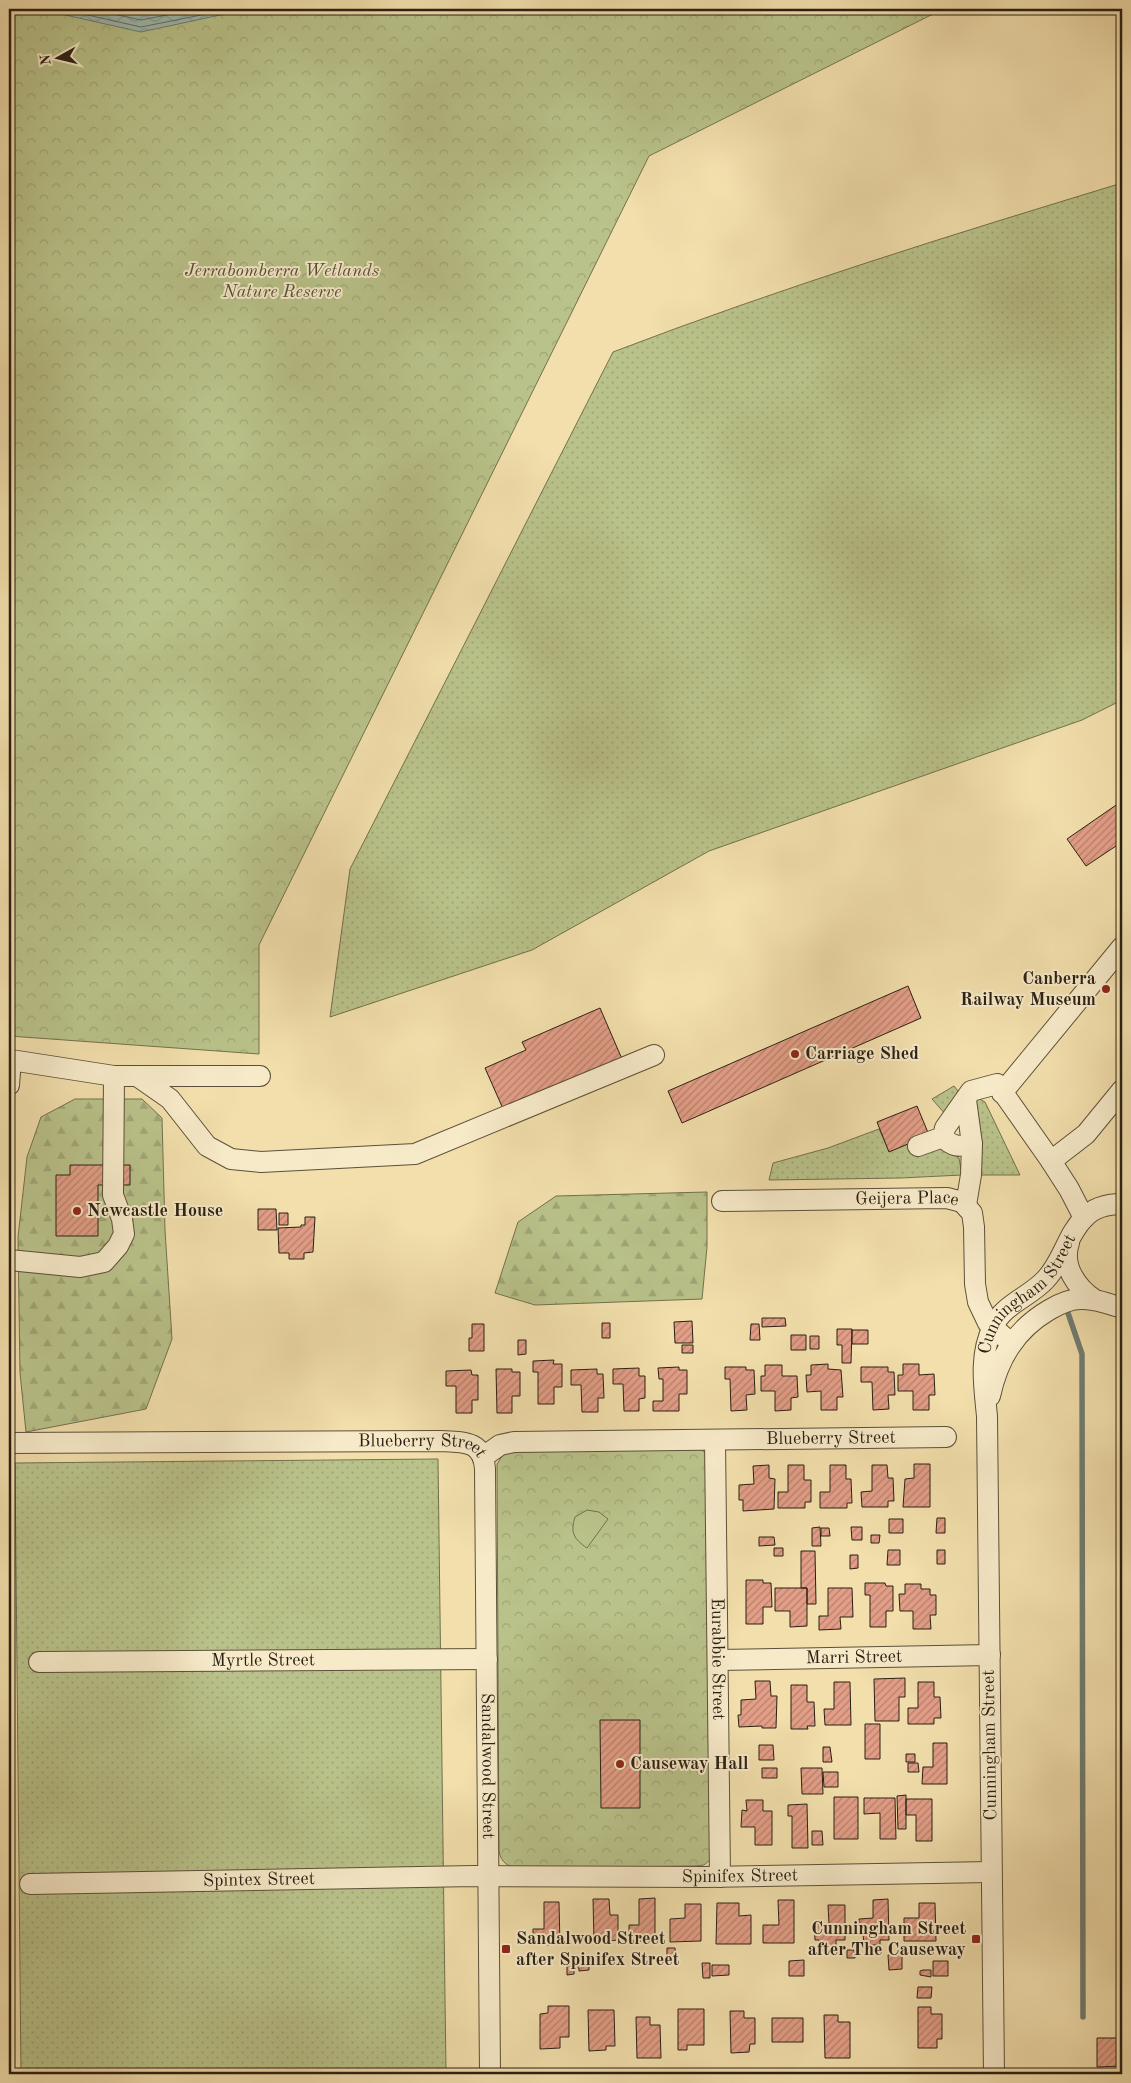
<svg xmlns="http://www.w3.org/2000/svg" width="1131" height="2083" viewBox="0 0 1131 2083" font-family="'Old Standard TT',serif">
  <defs>
    <pattern id="grass-dots" width="8" height="8" patternUnits="userSpaceOnUse" patternTransform="scale(1.25)"><rect width="8" height="8" fill="#b9c28a"/><path d="M2 2h.1M6 6h.1" fill="none" stroke="#9fa676" stroke-width="1.8" stroke-linecap="round"/></pattern>
    <pattern id="forest-firs" width="22" height="20" patternUnits="userSpaceOnUse" patternTransform="scale(1.25)"><rect width="22" height="20" fill="#b9c28a"/><path d="M5 1l3.5 6h-7zM16 11l3.5 6h-7z" fill="#9fa676"/></pattern>
    <pattern id="park-crowns" width="20" height="18" patternUnits="userSpaceOnUse" patternTransform="scale(1.25)"><rect width="20" height="18" fill="#b9c28a"/><path d="M2 6a3 3 0 1 1 6 0M12 15a3 3 0 1 1 6 0" fill="none" stroke="#9fa676"/></pattern>
    <pattern id="water-waves" width="16" height="10" patternUnits="userSpaceOnUse" patternTransform="scale(1.25)"><rect width="16" height="10" fill="#9cbbb1"/><path d="M0 5q4-4 8 0t8 0" fill="none" stroke="#87a097"/></pattern>
    <pattern id="building-hatch" width="6" height="6" patternUnits="userSpaceOnUse" patternTransform="scale(1.25)"><rect width="6" height="6" fill="#e39e87"/><path d="M-1 1l2-2M0 6l6-6M5 7l2-2" fill="none" stroke="#b8806d"/></pattern>
  </defs>
  <rect width="100%" height="100%" fill="#f2dfac"/>
  <filter id="stains"><feTurbulence type="fractalNoise" baseFrequency=".004" numOctaves="4"/><feColorMatrix values="0 0 0 0 .2 0 0 0 0 .09 0 0 0 0 .02 0 0 0 .5 -.17"/></filter>
  <radialGradient id="worn" r=".72"><stop offset=".6" stop-color="#630" stop-opacity="0"/><stop offset="1" stop-color="#630" stop-opacity=".3"/></radialGradient>
  <path fill="url(#grass-dots)" stroke="#72714e" d="M 1122,183 L 1122,700 L 1082,720 L 709,851 L 532,950 L 330,1017 L 350,869 L 613,352 C 780,288 951,235 1122,183 Z
    M 954,1086 L 958,1091 L 952,1110 L 947,1116 L 932,1099 Z
    M 976,1097 L 985,1102 L 1020,1175 L 977,1175 Z
    M 879,1129 L 889,1151 L 916,1141 L 939,1146 L 955,1152 L 959,1158 L 962,1175 L 901,1178 L 769,1180 L 773,1163 L 828,1148 Z
    M 438,1459 L 446,2074 L 21,2074 L 15,1463 Z"/>
  <path fill="url(#forest-firs)" stroke="#72714e" d="M 75,1099 L 142,1099 L 162,1118 L 165,1230 L 172,1339 L 146,1409 L 26,1432 L 20,1373 L 18,1237 L 27,1157 L 41,1117 Z
    M 707,1192 L 707,1247 L 702,1299 L 535,1305 L 495,1293 L 518,1222 L 556,1196 Z"/>
  <path fill="url(#park-crowns)" stroke="#72714e" d="M 9,9 L 943,9 L 649,156 L 259,945 L 259,1054 L 9,1036 Z
    M 696,1449 L 702,1450 L 707,1455 L 710,1860 L 704,1865 L 695,1866 L 520,1868 C 508,1867 501,1863 499,1851 L 497,1464 L 502,1456 L 509,1452 Z"/>
  <path fill="#b9c28a" stroke="#72714e" d="M 587,1510 L 599,1512 L 608,1519 L 587,1548 C 574,1539 570,1533 575,1517 Z"/>
  <path fill="url(#water-waves)" stroke="#6e7d72" d="M 47,9 L 265,9 L 220,15 L 141,32 L 52,12 Z"/>
  <g fill="none" stroke-linecap="round" stroke-linejoin="round">
    <path stroke="#636e62" stroke-width="1" d="M 61,9 L 141,27 L 231,9
      M 90,9 L 141,20 L 197,9"/>
    <path stroke="#6e7d72" stroke-width="5.5" d="M 1068,1313 L 1082,1354 L 1083,2017"/>
  </g>
  <path fill="url(#building-hatch)" stroke="#2a2013" d="M 1122,801 L 1122,842 L 1086,866 L 1067,839 Z
    M 908,986 L 921,1018 L 682,1123 L 668,1091 Z
    M 600,1008 L 622,1059 L 504,1111 L 485,1068 L 526,1050 L 522,1042 Z
    M 917,1106 L 929,1135 L 889,1152 L 877,1122 Z
    M 70,1165 L 130,1165 L 130,1185 L 98,1185 L 98,1236 L 56,1236 L 56,1175 L 70,1175 Z
    M 258,1209 L 276,1209 L 277,1230 L 258,1230 Z
    M 279,1213 L 288,1213 L 288,1225 L 279,1225 Z
    M 305,1217 L 315,1217 L 313,1252 L 304,1253 L 304,1259 L 289,1259 L 289,1253 L 279,1253 L 278,1228 L 301,1227 L 301,1225 L 305,1225 Z
    M 762,1318 L 785,1318 L 786,1326 L 762,1327 Z
    M 692,1321 L 693,1343 L 675,1343 L 674,1322 Z
    M 602,1323 L 610,1323 L 610,1338 L 602,1338 Z
    M 472,1324 L 484,1324 L 484,1351 L 469,1351 L 469,1338 L 472,1338 Z
    M 751,1324 L 759,1324 L 760,1340 L 750,1340 Z
    M 837,1329 L 852,1329 L 851,1363 L 842,1363 L 842,1345 L 837,1345 Z
    M 852,1330 L 868,1330 L 868,1344 L 852,1344 Z
    M 791,1335 L 806,1335 L 806,1350 L 791,1350 Z
    M 810,1336 L 819,1336 L 819,1349 L 810,1349 Z
    M 518,1340 L 526,1340 L 526,1354 L 518,1355 Z
    M 682,1345 L 693,1345 L 693,1353 L 682,1353 Z
    M 554,1360 L 553,1364 L 562,1364 L 562,1387 L 554,1387 L 554,1404 L 538,1404 L 538,1372 L 533,1372 L 533,1361 Z
    M 828,1364 L 828,1369 L 841,1370 L 843,1397 L 837,1397 L 837,1410 L 821,1410 L 821,1391 L 807,1392 L 806,1375 L 811,1375 L 811,1365 Z
    M 903,1364 L 919,1364 L 919,1375 L 934,1374 L 935,1395 L 929,1395 L 929,1410 L 913,1410 L 913,1391 L 898,1391 L 898,1375 L 903,1375 Z
    M 765,1365 L 782,1365 L 782,1376 L 797,1376 L 798,1397 L 791,1398 L 791,1410 L 775,1411 L 775,1391 L 761,1391 L 761,1376 L 765,1376 Z
    M 679,1367 L 679,1370 L 687,1370 L 687,1394 L 679,1394 L 679,1411 L 653,1411 L 653,1401 L 663,1401 L 663,1379 L 659,1379 L 658,1368 Z
    M 725,1367 L 746,1367 L 746,1370 L 754,1370 L 755,1394 L 746,1395 L 747,1410 L 731,1411 L 730,1379 L 725,1379 Z
    M 861,1367 L 888,1367 L 888,1372 L 894,1372 L 895,1395 L 888,1395 L 889,1409 L 873,1410 L 872,1382 L 861,1382 Z
    M 639,1368 L 639,1376 L 645,1376 L 645,1398 L 639,1399 L 639,1411 L 624,1411 L 623,1384 L 613,1384 L 613,1369 Z
    M 496,1369 L 512,1369 L 512,1372 L 520,1372 L 520,1396 L 512,1396 L 512,1413 L 497,1413 Z
    M 597,1369 L 597,1374 L 603,1374 L 604,1398 L 598,1398 L 598,1412 L 582,1412 L 581,1385 L 571,1385 L 571,1370 Z
    M 471,1370 L 472,1375 L 478,1375 L 478,1400 L 472,1400 L 472,1413 L 456,1413 L 456,1386 L 446,1386 L 446,1371 Z
    M 914,1464 L 930,1464 L 930,1507 L 903,1507 L 905,1479 L 914,1478 Z
    M 769,1465 L 769,1478 L 775,1479 L 774,1509 L 743,1511 L 743,1500 L 739,1500 L 739,1485 L 754,1484 L 753,1466 Z
    M 788,1465 L 804,1465 L 804,1480 L 811,1480 L 811,1502 L 805,1502 L 805,1508 L 778,1508 L 778,1492 L 788,1492 Z
    M 830,1465 L 846,1465 L 846,1479 L 851,1479 L 852,1503 L 847,1503 L 847,1508 L 820,1508 L 820,1492 L 830,1492 Z
    M 872,1465 L 887,1465 L 888,1478 L 893,1478 L 894,1501 L 888,1501 L 888,1507 L 862,1507 L 861,1492 L 872,1491 Z
    M 937,1518 L 945,1518 L 945,1533 L 936,1533 Z
    M 889,1519 L 903,1519 L 903,1533 L 889,1533 Z
    M 820,1527 L 821,1546 L 812,1546 L 812,1528 Z
    M 851,1527 L 862,1527 L 862,1540 L 852,1540 Z
    M 821,1528 L 829,1528 L 830,1536 L 821,1536 Z
    M 871,1535 L 880,1535 L 879,1543 L 871,1543 Z
    M 759,1537 L 774,1537 L 775,1545 L 759,1546 Z
    M 774,1548 L 783,1548 L 783,1556 L 774,1556 Z
    M 888,1550 L 900,1550 L 900,1565 L 887,1565 Z
    M 937,1550 L 945,1550 L 945,1564 L 937,1564 Z
    M 801,1551 L 815,1551 L 816,1604 L 807,1604 L 807,1588 L 801,1588 Z
    M 850,1555 L 858,1555 L 858,1568 L 850,1569 Z
    M 746,1580 L 763,1580 L 763,1583 L 771,1583 L 772,1607 L 763,1607 L 763,1624 L 746,1624 Z
    M 865,1583 L 885,1583 L 886,1586 L 893,1586 L 893,1611 L 886,1611 L 886,1627 L 870,1627 L 870,1595 L 865,1595 Z
    M 905,1584 L 921,1584 L 921,1589 L 930,1589 L 930,1595 L 936,1595 L 936,1615 L 930,1615 L 931,1629 L 913,1629 L 913,1611 L 900,1611 L 899,1594 L 905,1594 Z
    M 775,1588 L 807,1588 L 807,1626 L 790,1627 L 790,1611 L 775,1611 Z
    M 828,1588 L 852,1588 L 853,1617 L 840,1617 L 841,1629 L 819,1630 L 819,1616 L 828,1616 Z
    M 905,1678 L 905,1697 L 899,1697 L 899,1721 L 875,1721 L 874,1679 Z
    M 755,1681 L 770,1681 L 771,1696 L 777,1696 L 776,1728 L 762,1728 L 762,1726 L 739,1727 L 738,1715 L 741,1715 L 741,1700 L 756,1699 Z
    M 834,1682 L 850,1682 L 851,1725 L 825,1725 L 824,1709 L 834,1709 Z
    M 918,1682 L 934,1682 L 934,1697 L 940,1697 L 941,1718 L 934,1718 L 934,1724 L 908,1724 L 908,1708 L 918,1708 Z
    M 791,1685 L 807,1685 L 807,1702 L 814,1702 L 815,1726 L 807,1726 L 808,1729 L 791,1729 Z
    M 600,1720 L 640,1720 L 640,1808 L 601,1808 Z
    M 865,1724 L 880,1724 L 880,1759 L 865,1759 Z
    M 933,1743 L 947,1743 L 947,1784 L 922,1784 L 923,1767 L 933,1767 Z
    M 759,1745 L 773,1745 L 774,1760 L 759,1760 Z
    M 823,1747 L 830,1747 L 832,1762 L 823,1762 Z
    M 906,1754 L 915,1754 L 915,1762 L 906,1762 Z
    M 908,1763 L 918,1763 L 919,1772 L 908,1772 Z
    M 762,1768 L 777,1768 L 777,1778 L 762,1778 Z
    M 801,1768 L 822,1768 L 823,1794 L 802,1794 Z
    M 823,1772 L 838,1772 L 838,1787 L 824,1787 Z
    M 906,1795 L 906,1829 L 898,1829 L 897,1796 Z
    M 834,1797 L 858,1797 L 858,1839 L 834,1839 Z
    M 864,1798 L 895,1798 L 896,1839 L 880,1839 L 880,1813 L 864,1814 Z
    M 906,1799 L 932,1799 L 932,1841 L 916,1841 L 916,1815 L 906,1815 Z
    M 746,1800 L 763,1800 L 763,1811 L 772,1811 L 772,1845 L 755,1845 L 755,1827 L 741,1827 L 742,1810 L 747,1811 Z
    M 807,1804 L 808,1848 L 792,1848 L 792,1816 L 788,1816 L 788,1805 Z
    M 812,1831 L 822,1831 L 823,1845 L 812,1845 Z
    M 655,1898 L 655,1941 L 629,1941 L 629,1925 L 639,1925 L 639,1899 Z
    M 593,1899 L 609,1899 L 610,1915 L 618,1915 L 618,1940 L 594,1942 Z
    M 888,1899 L 889,1940 L 880,1940 L 880,1945 L 864,1945 L 863,1934 L 859,1934 L 859,1919 L 873,1918 L 873,1900 Z
    M 778,1900 L 794,1900 L 794,1943 L 763,1943 L 763,1925 L 779,1925 Z
    M 544,1902 L 559,1902 L 560,1945 L 533,1945 L 533,1929 L 544,1929 Z
    M 717,1903 L 739,1903 L 739,1916 L 751,1915 L 751,1944 L 716,1944 Z
    M 919,1903 L 935,1903 L 936,1941 L 904,1941 L 904,1918 L 919,1918 Z
    M 685,1904 L 701,1904 L 701,1941 L 670,1942 L 670,1919 L 685,1918 Z
    M 828,1905 L 845,1905 L 845,1940 L 836,1940 L 836,1951 L 820,1951 L 819,1940 L 815,1940 L 814,1924 L 829,1924 Z
    M 667,1948 L 675,1948 L 676,1957 L 667,1957 Z
    M 847,1950 L 854,1950 L 855,1958 L 847,1958 Z
    M 902,1954 L 902,1969 L 889,1970 L 888,1955 Z
    M 579,1956 L 589,1956 L 589,1970 L 579,1971 L 579,1968 L 576,1968 L 576,1958 L 579,1957 Z
    M 567,1960 L 574,1960 L 574,1974 L 567,1975 Z
    M 804,1960 L 804,1976 L 789,1976 L 789,1961 Z
    M 933,1961 L 948,1961 L 948,1976 L 933,1976 Z
    M 702,1963 L 710,1963 L 710,1978 L 703,1978 Z
    M 712,1965 L 729,1965 L 729,1975 L 712,1976 Z
    M 923,1970 L 931,1970 L 931,1977 L 920,1975 L 920,1971 Z
    M 918,1987 L 932,1987 L 931,1998 L 917,1998 Z
    M 548,2006 L 569,2006 L 569,2037 L 560,2037 L 560,2048 L 540,2049 L 540,2014 L 548,2013 Z
    M 918,2007 L 931,2007 L 931,2014 L 942,2014 L 942,2039 L 937,2039 L 937,2048 L 918,2048 Z
    M 678,2009 L 704,2009 L 704,2045 L 687,2045 L 687,2050 L 678,2050 Z
    M 588,2010 L 614,2010 L 615,2046 L 606,2046 L 606,2050 L 589,2051 Z
    M 730,2011 L 744,2011 L 744,2018 L 755,2018 L 755,2044 L 750,2044 L 749,2052 L 731,2053 Z
    M 824,2015 L 838,2015 L 838,2022 L 850,2022 L 850,2058 L 825,2058 Z
    M 636,2017 L 650,2017 L 650,2025 L 660,2025 L 661,2058 L 637,2058 Z
    M 772,2018 L 803,2018 L 803,2042 L 772,2042 Z
    M 1097,2038 L 1122,2038 L 1122,2066 L 1097,2067 Z"/>
  <g fill="none" stroke-linecap="round" stroke-linejoin="round">
    <g stroke="#5c5039" stroke-width="22">
      <g id="minor">
        <path d="M 137,1076 L 170,1099 L 207,1146 L 231,1159 L 261,1162 L 415,1154 L 654,1055"/>
        <path d="M 9,1085 L 11,1060 L 114,1076 L 260,1076"/>
        <path d="M 1002,1093 L 1122,947"/>
        <path d="M 943,1137 C 952,1147 959,1147 972,1144 L 966,1100"/>
        <path d="M 918,1146 L 943,1137 L 945,1128 L 971,1091 L 997,1084 L 1051,1161 L 1086,1134 L 1122,1090"/>
        <path d="M 1051,1161 L 1069,1189 L 1084,1218"/>
        <path id="s1" d="M 722,1201 L 947,1198 L 962,1202 L 972,1213 L 974,1227 L 975,1284 L 978,1302 L 988,1323 L 1011,1343"/>
        <path d="M 966,1205 L 971,1175 L 972,1144"/>
        <path d="M 1069,1243 C 1061,1266 1077,1288 1095,1300"/>
        <path d="M 9,1260 L 80,1267 L 104,1262 L 118,1246 L 124,1234 L 122,1219 L 113,1195 L 114,1076"/>
        <path d="M 990,1396 C 998,1359 1015,1330 1049,1310 C 1059,1304 1069,1299 1081,1299 C 1094,1298 1109,1304 1122,1308"/>
        <path id="s2" d="M 715,1440 L 720,1877"/>
        <path id="s3" d="M 9,1443 L 440,1441 C 463,1442 483,1440 485,1469 L 490,2074"/>
        <path id="s4" d="M 483,1457 L 500,1445 L 514,1442 L 946,1437"/>
        <path id="s5" d="M 718,1660 L 990,1655"/>
        <path id="s6" d="M 39,1662 L 487,1659"/>
        <path id="s7" d="M 30,1884 L 474,1876 L 705,1877 L 991,1872"/>
        <path id="s8" d="M 994,2074 L 987,1416 C 984,1386 979,1355 993,1327 C 1003,1304 1030,1297 1046,1279 C 1063,1261 1067,1235 1084,1218 C 1094,1207 1108,1204 1122,1204"/>
      </g>
    </g>
    <use href="#minor" stroke="#f7eac9" stroke-width="20"/>
  </g>
  <g fill="#8f2418" stroke="#f7eac9" stroke-width="2">
    <circle cx="1106" cy="989" r="5"/>
    <circle cx="795" cy="1054" r="5"/>
    <circle cx="77" cy="1211" r="5"/>
    <circle cx="620" cy="1764" r="5"/>
    <rect x="971" y="1934" width="10" height="10" rx="2.5"/>
    <rect x="501" y="1944" width="10" height="10" rx="2.5"/>
  </g>
  <g text-anchor="middle" dominant-baseline="central" stroke-width="4" stroke-linejoin="round" paint-order="stroke">
    <g font-size="18" font-style="italic" fill="#555137" stroke="#f7eac9">
      <text x="282" y="271">Jerrabomberra Wetlands<tspan x="282" dy="21">Nature Reserve</tspan></text>
    </g>
    <g font-size="18" font-weight="bold" fill="#2a2013" stroke="#f7eac9" text-anchor="start">
      <text x="1096" y="979" text-anchor="end">Canberra<tspan x="1096" dy="21">Railway Museum</tspan></text>
      <text x="805" y="1054">Carriage Shed</text>
      <text x="87" y="1211">Newcastle House</text>
      <text x="630" y="1764">Causeway Hall</text>
      <text x="966" y="1929" text-anchor="end">Cunningham Street<tspan x="966" dy="21">after The Causeway</tspan></text>
      <text x="516" y="1939">Sandalwood Street<tspan x="516" dy="21">after Spinifex Street</tspan></text>
    </g>
    <g font-size="18" fill="#2a2013" stroke="#f7eac9">
      <text stroke="none"><textPath href="#s1" startOffset="185">Geijera Place</textPath></text>
      <text stroke="none"><textPath href="#s8" startOffset="796">Cunningham Street</textPath></text>
      <text stroke="none"><textPath href="#s4" startOffset="352">Blueberry Street</textPath></text>
      <text stroke="none"><textPath href="#s3" startOffset="414">Blueberry Street</textPath></text>
      <text stroke="none"><textPath href="#s5" startOffset="136">Marri Street</textPath></text>
      <text stroke="none"><textPath href="#s2" startOffset="219">Eurabbie Street</textPath></text>
      <text stroke="none"><textPath href="#s6" startOffset="224">Myrtle Street</textPath></text>
      <text transform="translate(990 1745) rotate(-91)">Cunningham Street</text>
      <text stroke="none"><textPath href="#s3" startOffset="789">Sandalwood Street</textPath></text>
      <text stroke="none"><textPath href="#s7" startOffset="710">Spinifex Street</textPath></text>
      <text stroke="none"><textPath href="#s7" startOffset="229">Spintex Street</textPath></text>
    </g>
  </g>
  <rect width="1131" height="2083" fill="none" stroke="#f2dfac" stroke-width="30"/>
  <rect x="10" y="10" width="1111" height="2063" fill="none" stroke="#2a2013" stroke-width="2.5"/>
  <rect x="15" y="15" width="1101" height="2053" fill="none" stroke="#2a2013"/>
  <g transform="translate(58 58) rotate(262)" stroke="#f7eac9" stroke-width="4" paint-order="stroke">
  <path d="M0-4L9 19L0 12L-9 19Z" fill="#2a2013"/>
  <text y="-8" font-size="14" font-weight="bold" text-anchor="middle" fill="#2a2013">N</text>
  </g>
  <rect width="100%" height="100%" filter="url(#stains)"/>
  <rect width="100%" height="100%" fill="url(#worn)"/>
</svg>
